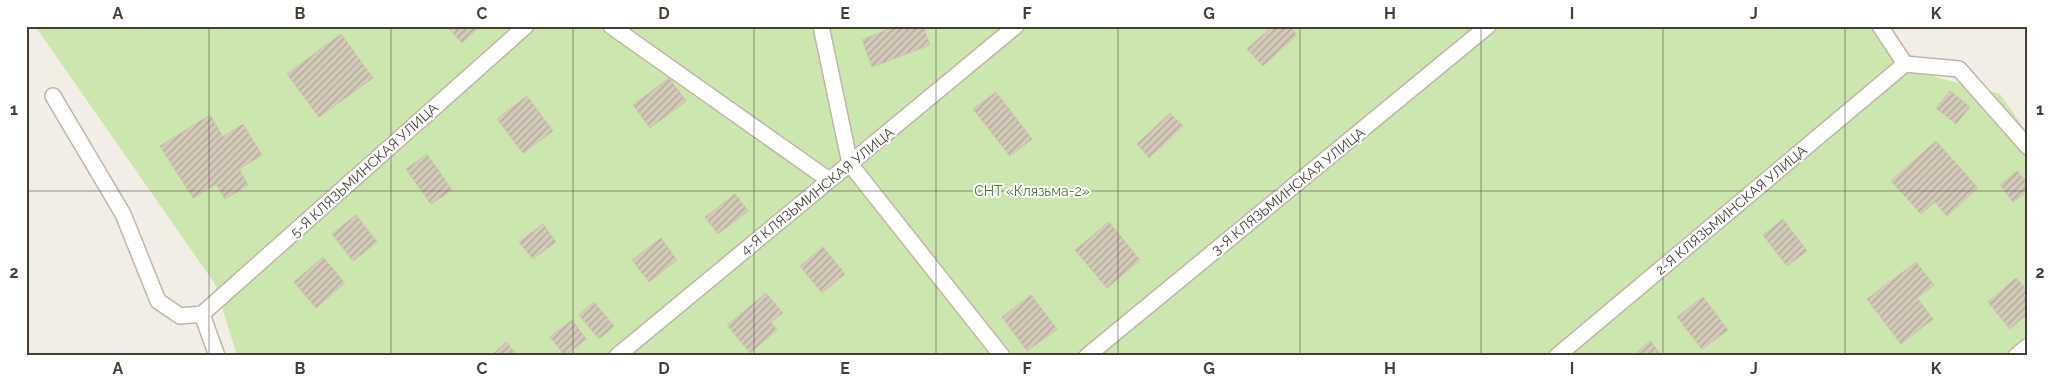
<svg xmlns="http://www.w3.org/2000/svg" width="2054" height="382" viewBox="0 0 2054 382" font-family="Raleway,sans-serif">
  <defs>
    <pattern id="building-hatch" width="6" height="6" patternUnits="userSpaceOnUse" patternTransform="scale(1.25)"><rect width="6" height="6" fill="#d4caba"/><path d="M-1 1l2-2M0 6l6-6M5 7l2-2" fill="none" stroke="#aea598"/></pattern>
  </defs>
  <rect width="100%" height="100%" fill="#f2eee5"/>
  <path fill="#cce7ad" d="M 35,26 L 1890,26 L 1905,50 L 1936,77 L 2000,94 L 2028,134 L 2028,356 L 237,356 L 215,284 Z"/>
  <path fill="url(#building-hatch)" stroke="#cfc2ad" d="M 447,26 L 480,26 L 462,43 Z
    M 896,26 L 923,26 L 930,45 L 872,67 L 862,40 Z
    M 1273,26 L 1289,26 L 1297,35 L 1263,66 L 1247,49 Z
    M 341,34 L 373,78 L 319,117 L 287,74 Z
    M 669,78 L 686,101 L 650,128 L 633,105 Z
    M 1950,91 L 1970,107 L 1956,124 L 1936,108 Z
    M 996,92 L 1032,139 L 1010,156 L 973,109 Z
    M 527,96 L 553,131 L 523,153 L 497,119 Z
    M 1170,113 L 1183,126 L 1149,158 L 1137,144 Z
    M 210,115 L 223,137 L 243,124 L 262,155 L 239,169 L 248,185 L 225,199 L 216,184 L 193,198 L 160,146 Z
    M 1936,141 L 1978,188 L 1947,216 L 1935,202 L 1921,214 L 1891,181 Z
    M 427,154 L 452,190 L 431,204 L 406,169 Z
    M 2017,171 L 2028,184 L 2028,191 L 2013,202 L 2000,185 Z
    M 735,194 L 748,211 L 718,234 L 705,217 Z
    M 356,215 L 377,242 L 353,261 L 332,234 Z
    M 1783,219 L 1807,251 L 1787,266 L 1763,235 Z
    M 1109,222 L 1140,260 L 1107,288 L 1075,250 Z
    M 543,224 L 556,242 L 533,259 L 519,242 Z
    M 661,238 L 677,260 L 649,282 L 632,260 Z
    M 823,247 L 845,274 L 822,293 L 800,266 Z
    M 323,257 L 345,283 L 316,308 L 294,282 Z
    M 1916,262 L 1934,285 L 1917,298 L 1933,319 L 1901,344 L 1867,299 Z
    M 2016,278 L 2028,291 L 2028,313 L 2010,329 L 1988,302 Z
    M 766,293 L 783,313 L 771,322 L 777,330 L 750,353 L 727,325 Z
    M 1031,295 L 1057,329 L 1027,351 L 1002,317 Z
    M 1703,297 L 1728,330 L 1702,349 L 1677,317 Z
    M 594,302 L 614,326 L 599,339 L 579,315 Z
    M 572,320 L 586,339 L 565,356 L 550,337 Z
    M 1650,341 L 1662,356 L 1633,356 Z
    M 506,342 L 518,356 L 491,356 Z"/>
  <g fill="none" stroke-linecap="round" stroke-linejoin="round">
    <g stroke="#beb6a7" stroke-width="18">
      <path id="lane" d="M 611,26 L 829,180
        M 821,26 L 850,164 L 1002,356
        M 1880,26 L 1905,64 L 1959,69 L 2028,147
        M 53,96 L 123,214 L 158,301 L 180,316 L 202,314
        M 202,314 L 526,26
        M 202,314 L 217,356
        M 617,356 L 1016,26
        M 1087,356 L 1488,26
        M 1557,356 L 1905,64
        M 2016,356 L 2028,346"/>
    </g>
    <use href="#lane" stroke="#fff" stroke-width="15"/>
  </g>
  <path fill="none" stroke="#453e34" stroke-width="1" stroke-opacity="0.55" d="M 209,26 L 209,356M 391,26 L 391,356M 573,26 L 573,356M 754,26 L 754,356M 936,26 L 936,356M 1118,26 L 1118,356M 1300,26 L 1300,356M 1481,26 L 1481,356M 1663,26 L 1663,356M 1845,26 L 1845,356M 26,191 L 2028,191"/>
  <g text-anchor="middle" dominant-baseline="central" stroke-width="4" stroke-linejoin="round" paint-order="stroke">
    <g font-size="14" fill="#453e34" stroke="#fff">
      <text transform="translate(364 170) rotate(-42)">5-Я КЛЯЗЬМИНСКАЯ УЛИЦА</text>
      <text transform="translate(817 191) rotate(-39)">4-Я КЛЯЗЬМИНСКАЯ УЛИЦА</text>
      <text transform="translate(1288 191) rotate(-39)">3-Я КЛЯЗЬМИНСКАЯ УЛИЦА</text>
      <text transform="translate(1731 210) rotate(-40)">2-Я КЛЯЗЬМИНСКАЯ УЛИЦА</text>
    </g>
    <g font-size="14" fill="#447628" stroke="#fff">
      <text x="1032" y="191">СНТ «Клязьма-2»</text>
    </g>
  </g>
  <rect width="2054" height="382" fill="none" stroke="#ffffff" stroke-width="55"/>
  <rect x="28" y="28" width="1998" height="326" fill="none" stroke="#453e34" stroke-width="2"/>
  <g font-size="16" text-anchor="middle" font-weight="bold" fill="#453e34">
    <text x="118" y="19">A</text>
    <text x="300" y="19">B</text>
    <text x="482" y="19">C</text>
    <text x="664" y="19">D</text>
    <text x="845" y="19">E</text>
    <text x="1027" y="19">F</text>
    <text x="1209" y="19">G</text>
    <text x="1390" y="19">H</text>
    <text x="1572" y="19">I</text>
    <text x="1754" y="19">J</text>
    <text x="1936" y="19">K</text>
    <text x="14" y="115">1</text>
    <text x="2040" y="115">1</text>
    <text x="14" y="278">2</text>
    <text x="2040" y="278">2</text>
    <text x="118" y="374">A</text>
    <text x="300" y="374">B</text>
    <text x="482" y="374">C</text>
    <text x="664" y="374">D</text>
    <text x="845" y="374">E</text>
    <text x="1027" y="374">F</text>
    <text x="1209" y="374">G</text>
    <text x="1390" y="374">H</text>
    <text x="1572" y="374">I</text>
    <text x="1754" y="374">J</text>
    <text x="1936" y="374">K</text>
  </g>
</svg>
